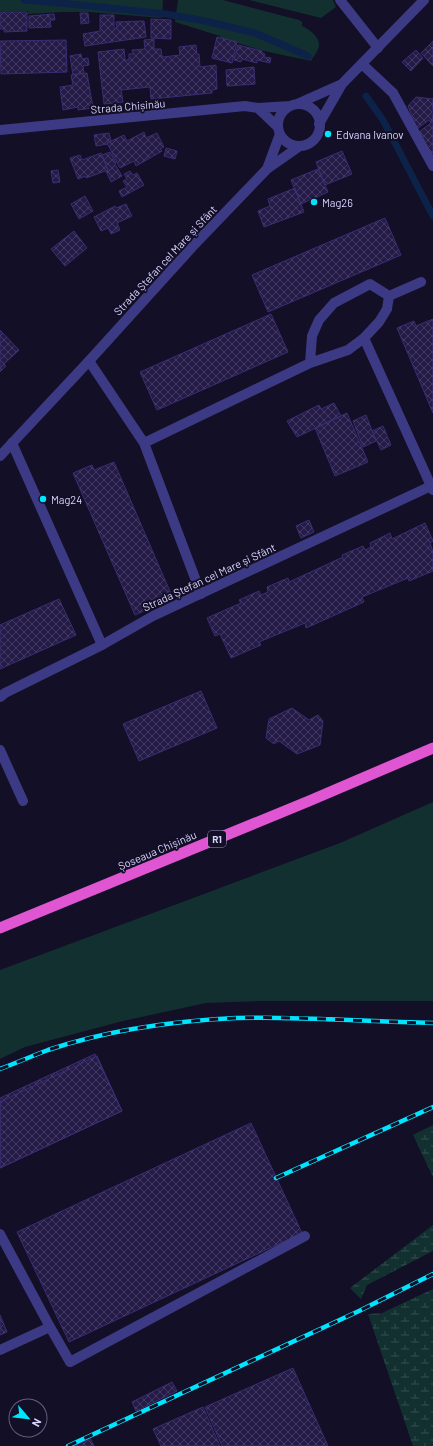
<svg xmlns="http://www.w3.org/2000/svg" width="433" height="1446" viewBox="0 0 433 1446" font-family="Barlow,sans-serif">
  <defs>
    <pattern id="wetland-marsh" width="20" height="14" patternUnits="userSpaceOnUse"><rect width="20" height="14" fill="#12302f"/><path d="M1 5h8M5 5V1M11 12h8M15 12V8" fill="none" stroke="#344d4e"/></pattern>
    <pattern id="building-cross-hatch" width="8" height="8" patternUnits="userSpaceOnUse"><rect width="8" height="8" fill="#241b47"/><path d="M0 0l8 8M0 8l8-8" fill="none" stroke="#433b63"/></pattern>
  </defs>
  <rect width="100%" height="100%" fill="#130f26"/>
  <path fill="#12302f" d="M 0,0 L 163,0 L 162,18 L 89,12 L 63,12 L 28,14 L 28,11 L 0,11 Z
    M 178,0 L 223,0 L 299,20 L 302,22 L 302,26 C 309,29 320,37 319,46 C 318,51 313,57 311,61 L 264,51 L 221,38 L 220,36 L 175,22 Z
    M 249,0 L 333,0 L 336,7 L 321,18 Z
    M 433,802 L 433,1001 L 262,1001 L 206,1003 L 123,1021 L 25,1047 L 0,1059 L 0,970 L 340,843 Z"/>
  <path fill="url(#wetland-marsh)" d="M 433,1125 L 433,1177 L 413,1135 Z
    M 433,1225 L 433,1251 L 367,1285 L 361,1299 L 350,1288 Z
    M 433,1289 L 433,1446 L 413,1446 L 368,1314 L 382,1313 Z"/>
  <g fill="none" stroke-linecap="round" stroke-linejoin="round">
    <path stroke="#0c2248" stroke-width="7" d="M 24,0 L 71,4 L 166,14 L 205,21 L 255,33 L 308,56
      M 366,96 L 383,120 L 433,216"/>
  </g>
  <path fill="url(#building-cross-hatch)" stroke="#3b2d73" d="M 0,12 L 27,12 L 27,31 L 4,32 L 4,29 L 0,29 Z
    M 80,13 L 88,13 L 89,23 L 81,24 Z
    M 54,14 L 55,20 L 50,20 L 51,27 L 29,28 L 29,16 Z
    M 100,15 L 114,15 L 114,28 L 117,28 L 116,22 L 144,21 L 146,37 L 85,46 L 83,34 L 100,31 Z
    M 151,19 L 171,20 L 171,39 L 151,38 Z
    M 217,37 L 237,42 L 232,63 L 212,58 Z
    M 154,39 L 154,49 L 161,49 L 162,57 L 180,55 L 179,47 L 196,45 L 197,54 L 199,54 L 200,67 L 216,65 L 217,89 L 212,90 L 212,93 L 151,99 L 150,87 L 121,90 L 123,102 L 104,104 L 98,52 L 124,49 L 125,60 L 129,60 L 129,54 L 133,54 L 132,50 L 145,49 L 144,40 Z
    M 66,40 L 67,72 L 1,74 L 0,41 Z
    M 433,41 L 433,66 L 421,53 Z
    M 238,45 L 262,51 L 262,53 L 265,54 L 264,57 L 271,58 L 270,63 L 257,60 L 257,63 L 242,59 L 241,62 L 234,60 Z
    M 416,50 L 423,58 L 411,71 L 402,62 Z
    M 81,54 L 82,59 L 88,58 L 89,65 L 83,66 L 84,73 L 73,75 L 70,56 Z
    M 254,67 L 255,84 L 227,86 L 226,70 Z
    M 87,73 L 93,108 L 78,110 L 78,107 L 63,110 L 60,87 L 73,85 L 71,75 Z
    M 416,97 L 433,99 L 432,113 L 433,121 L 431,123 L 429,120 L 417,129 L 408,106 Z
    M 433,121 L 433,156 L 418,133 Z
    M 144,132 L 146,138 L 157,133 L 164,147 L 160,149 L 162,151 L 136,166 L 134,161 L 120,168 L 107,143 L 124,135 L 127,141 Z
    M 109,133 L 111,141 L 107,143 L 108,144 L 96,146 L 94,135 Z
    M 166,148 L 177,151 L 175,159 L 164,156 Z
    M 342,151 L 352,174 L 325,185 L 316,162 Z
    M 110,152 L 116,163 L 115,164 L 122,176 L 111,182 L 106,171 L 108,170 L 102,155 Z
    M 101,153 L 108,170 L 86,178 L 86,176 L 78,179 L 70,158 L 80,155 L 82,160 Z
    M 318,169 L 328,192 L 301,204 L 291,180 Z
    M 58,170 L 60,182 L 53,183 L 51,171 Z
    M 130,171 L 133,175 L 137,173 L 144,185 L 122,197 L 119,191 L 127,187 L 123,181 L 127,179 L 124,174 Z
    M 295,188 L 304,212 L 264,227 L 258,211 L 270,206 L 268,199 Z
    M 85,196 L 93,211 L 79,219 L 71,204 Z
    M 126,204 L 132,216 L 117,223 L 120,230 L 111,234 L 108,228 L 101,231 L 94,217 L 115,206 L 116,208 Z
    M 385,218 L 401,255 L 268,312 L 252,275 Z
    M 74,231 L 87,248 L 65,266 L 51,249 Z
    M 271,314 L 288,352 L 157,410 L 140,372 Z
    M 433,319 L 433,413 L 397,328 L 414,321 L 416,326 Z
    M 0,330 L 19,350 L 4,364 L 6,366 L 0,372 Z
    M 334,403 L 341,416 L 297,437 L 287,421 L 319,405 L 321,409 Z
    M 347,413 L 368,462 L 335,476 L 315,428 Z
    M 366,415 L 376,441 L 363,447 L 353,421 Z
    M 383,426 L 391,445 L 381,450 L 372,431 Z
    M 114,462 L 172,596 L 161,601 L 162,603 L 135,615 L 73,473 L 92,465 L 94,470 Z
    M 309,520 L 314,532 L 301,538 L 296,526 Z
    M 425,523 L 433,541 L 430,543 L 433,552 L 433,571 L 409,581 L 408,578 L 362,597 L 364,602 L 306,628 L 305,623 L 259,642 L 261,645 L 231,658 L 220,634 L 215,636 L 207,618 L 241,603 L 239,600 L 259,591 L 261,595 L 268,592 L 267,587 L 288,578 L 289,582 L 343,557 L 342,555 L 363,546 L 365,550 L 371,547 L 370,543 L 390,533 L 392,539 Z
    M 59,599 L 76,635 L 0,669 L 0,625 Z
    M 201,691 L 217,728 L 139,761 L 123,724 Z
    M 292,708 L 309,720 L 318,715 L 323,721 L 320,745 L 297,754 L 279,741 L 274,744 L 266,738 L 269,719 Z
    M 95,1054 L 122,1111 L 0,1168 L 0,1098 Z
    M 97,1056 L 122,1111 L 0,1168 L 0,1102 Z
    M 251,1123 L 302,1233 L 69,1342 L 17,1232 Z
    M 0,1315 L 7,1332 L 0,1335 Z
    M 293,1368 L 328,1446 L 222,1446 L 205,1407 Z
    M 172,1382 L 177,1391 L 136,1411 L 132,1402 Z
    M 203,1407 L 220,1446 L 161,1446 L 153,1429 Z
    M 90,1438 L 94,1446 L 74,1446 Z"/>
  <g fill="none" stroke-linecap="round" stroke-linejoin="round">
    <path stroke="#3d3a85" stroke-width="10" d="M 340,0 L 378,48
      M 362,64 L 393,93 L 433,166
      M 364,338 L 431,486
      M 89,361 L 144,443
      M 310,363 L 312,336 L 319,320 L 334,303 L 370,284 L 389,296
      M 12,443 L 102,645
      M 201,594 L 144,443 L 310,363 L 348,350 L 364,338 L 379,322 L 387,309 L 389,296 L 421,282
      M 0,1234 L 50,1327 L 70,1362 L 305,1236
      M 0,1350 L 50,1327"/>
    <path stroke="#3d3a85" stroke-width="10" d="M 0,697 L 5,693 L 102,645 L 153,616 L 431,486 L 433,490
      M 0,750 L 23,801"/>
    <path stroke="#3d3a85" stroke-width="10" d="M 297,104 L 342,84
      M278 125a21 21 0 1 1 42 0a21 21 0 1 1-42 0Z
      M 258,108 L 278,127
      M 319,124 L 342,84 L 424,0
      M 0,130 L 245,106 L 258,108 L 290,106
      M 267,169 L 280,134
      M 0,456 L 89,361 L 195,244 L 267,169 L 300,146"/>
    <path stroke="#e055d1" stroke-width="11" d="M 0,928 L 309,801 L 433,748"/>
    <g stroke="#00e5ff" stroke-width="4.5">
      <path id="rail" d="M 0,1069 C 16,1063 32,1056 48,1050 C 108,1030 173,1021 236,1018 C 301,1016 367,1022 433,1023
        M 276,1178 L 433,1107
        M 68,1446 L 359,1311 L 433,1274"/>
    </g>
    <use href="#rail" stroke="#130f26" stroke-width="3" stroke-dasharray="9" stroke-linecap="butt"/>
  </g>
  <g fill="#00e5ff" stroke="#130f26" stroke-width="1.5">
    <circle cx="328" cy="134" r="4"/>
    <circle cx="314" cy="202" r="4"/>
    <circle cx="43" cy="499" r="4"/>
  </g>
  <g text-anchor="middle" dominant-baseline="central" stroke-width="4" stroke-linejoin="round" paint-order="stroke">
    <rect fill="#130f26" stroke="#9e99be" stroke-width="1" x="208" y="831" width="18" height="16" rx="3"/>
    <g font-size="10" font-weight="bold" fill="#d9d4ff">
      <text x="217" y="839">R1</text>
    </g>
    <g font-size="11" fill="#d9d4ff" stroke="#130f26">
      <text transform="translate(128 106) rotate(-5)">Strada Chișinău</text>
      <text transform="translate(165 260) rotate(-47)">Strada Ștefan cel Mare și Sfânt</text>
      <text transform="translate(209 577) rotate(-25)">Strada Ștefan cel Mare și Sfânt</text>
      <text transform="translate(157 850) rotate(-23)">Șoseaua Chișinău</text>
    </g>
    <g font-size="11" fill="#d9d4ff" stroke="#130f26" text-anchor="start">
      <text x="336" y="134">Edvana Ivanov</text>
      <text x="322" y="202">Mag26</text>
      <text x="51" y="499">Mag24</text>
    </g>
  </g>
  <g transform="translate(28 1418) rotate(118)"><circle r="19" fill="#130f26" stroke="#625e7d"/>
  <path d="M0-3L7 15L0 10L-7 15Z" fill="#00e5ff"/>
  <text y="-6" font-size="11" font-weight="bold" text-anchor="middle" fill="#d9d4ff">N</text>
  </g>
</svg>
